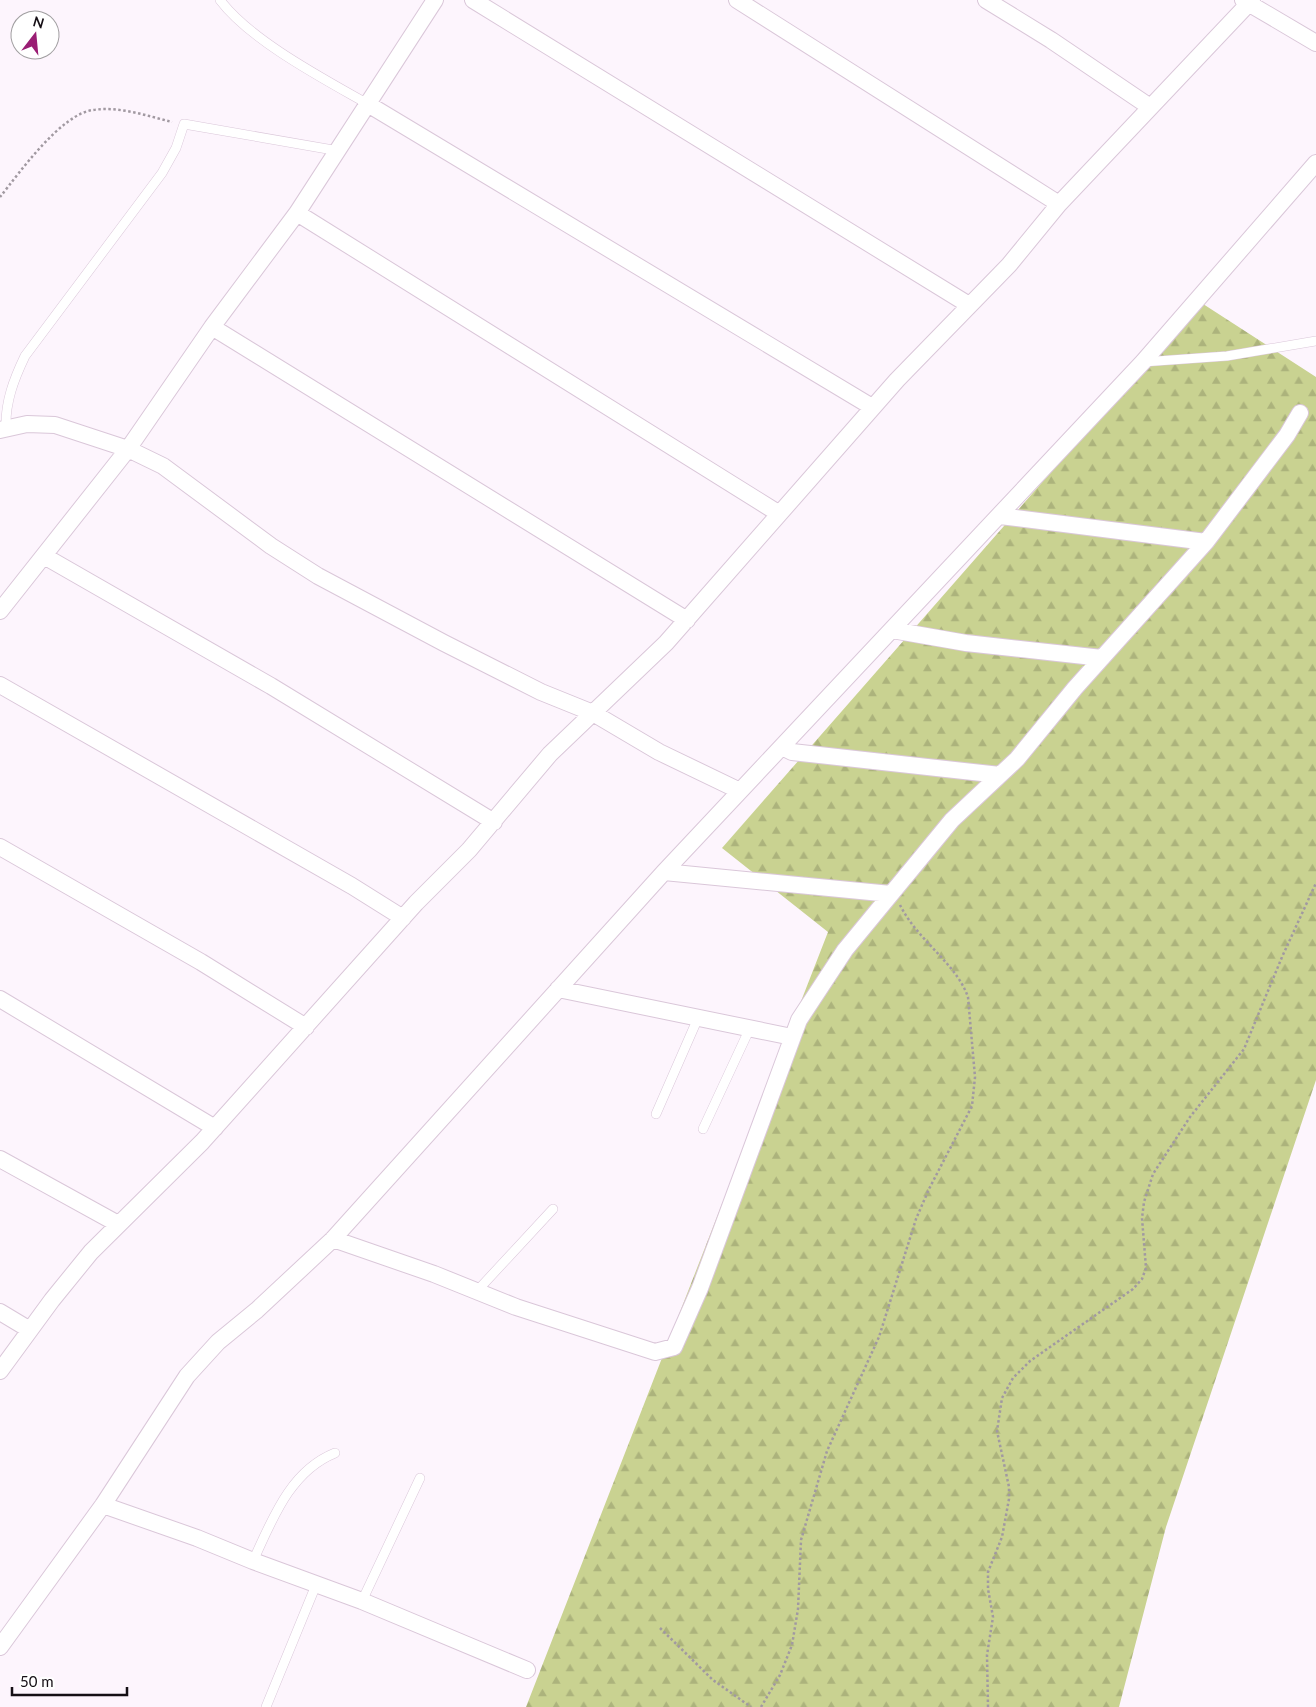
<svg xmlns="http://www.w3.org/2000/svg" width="1316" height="1707" viewBox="0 0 1316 1707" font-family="Lato,sans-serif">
  <defs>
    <pattern id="forest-firs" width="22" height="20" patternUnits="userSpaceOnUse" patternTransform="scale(1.25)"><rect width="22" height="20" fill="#c9d291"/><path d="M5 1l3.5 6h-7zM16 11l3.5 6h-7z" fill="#acb37c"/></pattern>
  </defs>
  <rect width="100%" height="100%" fill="#fdf5fd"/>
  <path fill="url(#forest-firs)" d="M 1200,302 L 1316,377 L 1316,1080 L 1166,1527 L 1119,1707 L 526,1707 L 828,932 L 722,848 Z"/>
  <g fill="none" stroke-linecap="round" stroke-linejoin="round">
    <g stroke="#dac7d9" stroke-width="10">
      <path id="lane" d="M 220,0 C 250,40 322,78 366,103
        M 1143,362 L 1227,356 L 1316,341
        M 6,428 C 5,402 14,379 25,356 L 162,173 L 176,148 L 184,124 L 339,151
        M 656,1114 L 698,1018
        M 703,1129 L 750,1028
        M 477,1291 L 553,1209
        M 253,1561 C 272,1520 290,1471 335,1453
        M 362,1601 L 420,1478
        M 266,1707 L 316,1585"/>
    </g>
    <g stroke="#dac7d9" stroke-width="18">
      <path id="street" d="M 473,0 L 969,305
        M 737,0 L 1059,204
        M 986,0 L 1051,40 L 1150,107
        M 1243,0 L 1316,43
        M 366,103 L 872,407
        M 297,213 L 778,513
        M 212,327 L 687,620
        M 0,430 L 27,424 L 55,425 L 128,449 L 163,466 L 271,546 L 318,576 L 444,643 L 541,692 L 593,713 L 659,752 L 740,791
        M 1000,516 L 1206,542
        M 44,556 L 271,686 L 494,822
        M 0,611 L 128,449 L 212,327 L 297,213 L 435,0
        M 892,630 L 966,643 L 1102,658
        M 0,685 L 352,886 L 403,918
        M 782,747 L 792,752 L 1000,775
        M 0,847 L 201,962 L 306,1027
        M 664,872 L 891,894
        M 558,989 L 792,1037
        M 0,999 L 215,1128
        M 0,1159 L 118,1224
        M 333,1239 L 434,1274 L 516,1307 L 655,1352 L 674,1347 L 700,1288 L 799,1020 L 845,950 L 952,820 L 1017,759 L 1075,688 L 1206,542 L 1287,435 L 1300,413
        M 0,1312 L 30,1330
        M 0,1371 L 52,1300 L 91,1252 L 202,1142 L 416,903 L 469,850 L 550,754 L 666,643 L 897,380 L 1009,265 L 1059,204 L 1252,0
        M 103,1505 L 197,1538 L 253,1561 L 362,1601 L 527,1670
        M 0,1647 L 103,1505 L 187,1376 L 218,1342 L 257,1310 L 333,1239 L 664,872 L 1143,362 L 1316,163"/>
    </g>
    <path stroke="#a199a1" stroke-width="2.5" stroke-dasharray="2.5 2.5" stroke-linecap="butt" d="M 0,197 C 20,172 61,114 93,110 C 119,106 148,116 172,122
      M 660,1628 L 713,1680 L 751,1707
      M 761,1707 L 780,1675 L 792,1645 L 798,1609 L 801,1540 L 827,1451 L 879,1337 L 916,1219 L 929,1189 L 972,1106 L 975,1077 L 968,997 C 956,963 918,941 900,905
      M 988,1707 L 987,1655 L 993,1617 L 988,1589 L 988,1572 L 1002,1537 L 1009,1499 L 1009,1487 L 997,1431 L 1002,1398 L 1013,1378 L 1030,1361 L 1133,1289 L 1142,1279 L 1146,1268 L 1142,1218 L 1144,1202 L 1153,1174 L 1190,1117 L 1244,1049 L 1282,957 L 1316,883"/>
    <use href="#lane" stroke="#fff" stroke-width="9"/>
    <use href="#street" stroke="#fff" stroke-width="16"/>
  </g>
  <g transform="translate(35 35) rotate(16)"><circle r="24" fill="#ffffff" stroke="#a19fa1"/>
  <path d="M0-4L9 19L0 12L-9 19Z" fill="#9a1d74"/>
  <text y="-8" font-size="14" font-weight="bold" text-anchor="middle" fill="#150f15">N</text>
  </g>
  <path d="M12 1687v8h115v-8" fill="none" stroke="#150f15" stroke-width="2.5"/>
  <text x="20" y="1687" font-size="15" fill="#150f15" stroke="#ffffff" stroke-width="4" paint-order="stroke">50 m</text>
</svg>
